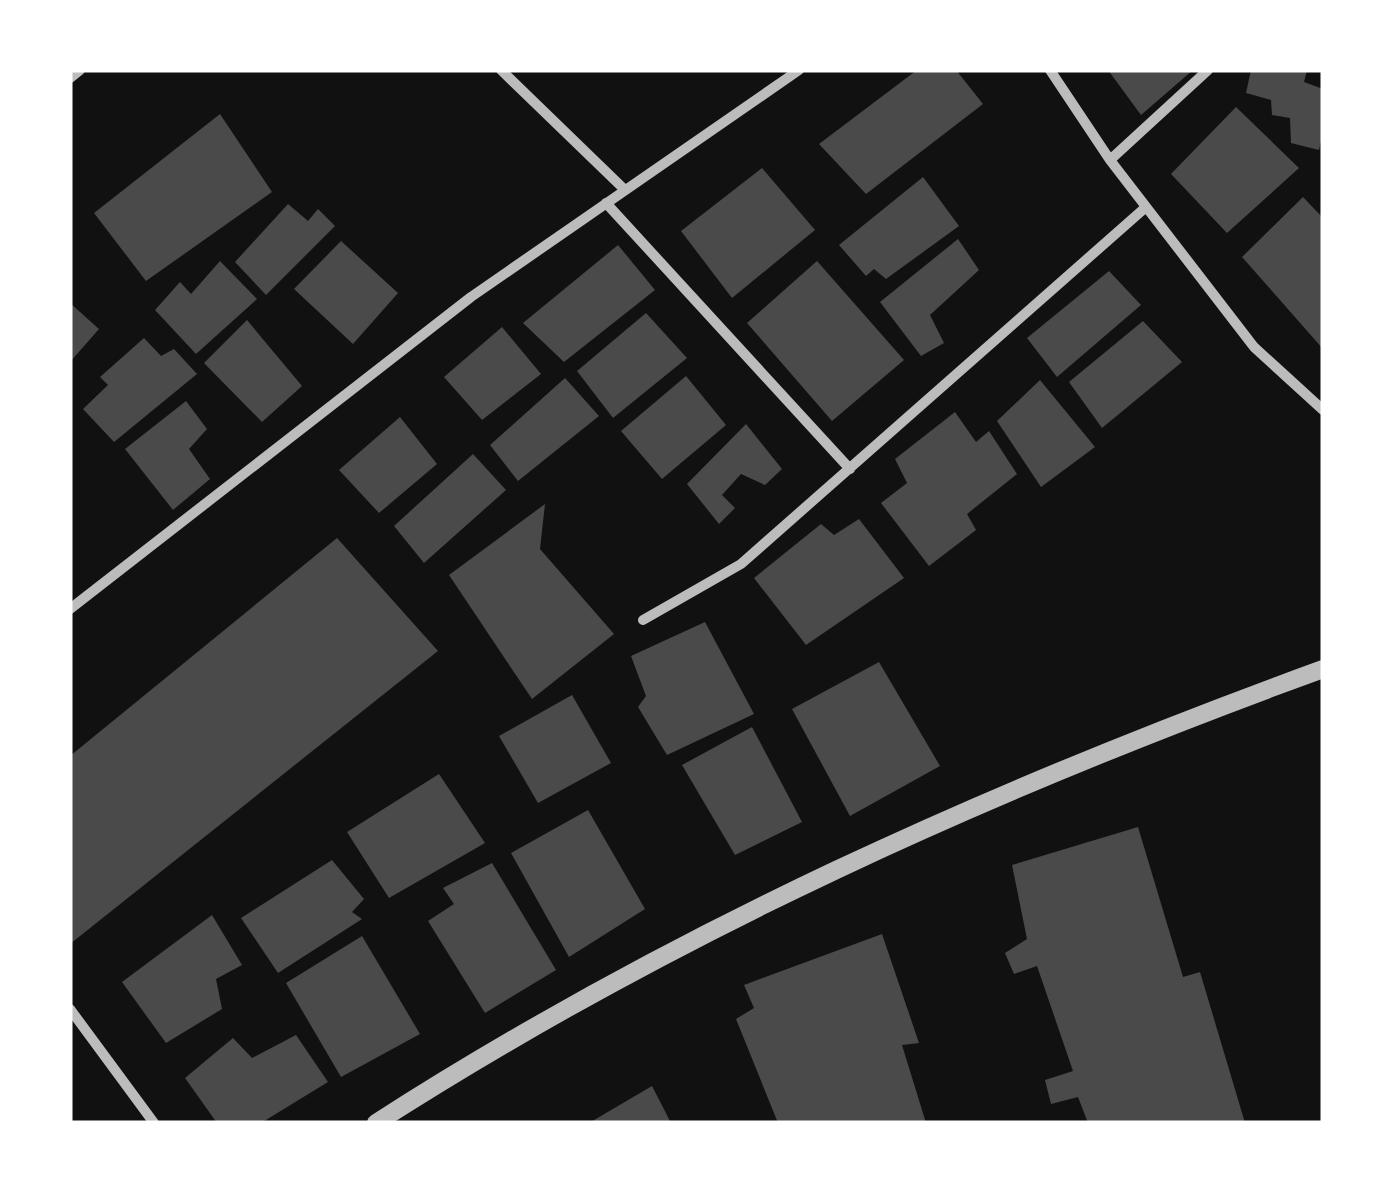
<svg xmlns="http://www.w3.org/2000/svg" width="1393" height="1193" viewBox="0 0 1393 1193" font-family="'Public Sans',sans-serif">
  <rect width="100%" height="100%" fill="#111"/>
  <path fill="#4a4a4a" d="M 917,70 L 956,70 L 983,104 L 866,194 L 819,144 Z
    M 1108,70 L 1193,70 L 1141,115 Z
    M 1251,70 L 1307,70 L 1304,82 L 1323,89 L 1323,132 L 1319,150 L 1291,143 L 1290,118 L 1272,115 L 1271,100 L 1246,93 Z
    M 1236,107 L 1299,168 L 1227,233 L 1171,174 Z
    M 220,114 L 272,192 L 146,281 L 94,213 Z
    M 762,168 L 815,230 L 732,298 L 681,231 Z
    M 923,177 L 959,226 L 886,279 L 874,269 L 866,276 L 839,245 Z
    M 1303,197 L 1323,218 L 1323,349 L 1242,257 Z
    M 288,204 L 308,221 L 318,209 L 335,226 L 266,295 L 235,262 Z
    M 958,239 L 979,270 L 930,315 L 944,343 L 921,356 L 880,302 Z
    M 341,241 L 398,293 L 353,344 L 294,289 Z
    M 618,245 L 655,290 L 564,362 L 523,323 Z
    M 220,261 L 257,299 L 196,354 L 155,310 L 180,282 L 191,294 Z
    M 817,261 L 904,360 L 832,421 L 747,323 Z
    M 1109,271 L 1141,305 L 1057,377 L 1027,338 Z
    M 70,303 L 99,329 L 70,362 Z
    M 646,313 L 687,358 L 613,418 L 577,371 Z
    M 247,320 L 302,386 L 262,422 L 204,363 Z
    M 1143,321 L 1182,362 L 1102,428 L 1069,382 Z
    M 502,327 L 541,374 L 482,420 L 444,377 Z
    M 144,338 L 161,356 L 174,349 L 197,374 L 114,442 L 83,409 L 108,385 L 100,377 Z
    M 686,376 L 726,425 L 662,479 L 621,431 Z
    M 565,378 L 599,416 L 518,481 L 490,445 Z
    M 1040,380 L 1095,447 L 1041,487 L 997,421 Z
    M 186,401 L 207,429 L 189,449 L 210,479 L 173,510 L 125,449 Z
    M 955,412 L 976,442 L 989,431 L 1017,474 L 967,514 L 976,530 L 929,566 L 881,503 L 907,483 L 895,459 Z
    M 400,417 L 437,464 L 379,513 L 339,470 Z
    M 746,424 L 782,469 L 765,485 L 741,474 L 722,495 L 735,508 L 719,524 L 687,484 Z
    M 473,454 L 506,490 L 424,563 L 394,526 Z
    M 545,504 L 540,549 L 614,634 L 532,699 L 449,575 Z
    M 859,519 L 904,578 L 806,645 L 754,578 L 821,524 L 834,535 Z
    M 337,538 L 438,651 L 70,944 L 70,756 Z
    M 705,622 L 754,714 L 667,755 L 638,707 L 646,696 L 631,656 Z
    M 879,662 L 940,766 L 850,816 L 792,709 Z
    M 572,695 L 611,763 L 538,803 L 499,736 Z
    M 752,727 L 802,822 L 735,855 L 682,765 Z
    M 439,774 L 485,843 L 389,898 L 347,832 Z
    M 588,810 L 645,909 L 569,957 L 511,853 Z
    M 1138,827 L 1183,977 L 1200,972 L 1245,1123 L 1088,1123 L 1078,1097 L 1051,1104 L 1045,1080 L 1073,1071 L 1037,966 L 1014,974 L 1005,953 L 1027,939 L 1012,865 Z
    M 332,860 L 364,899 L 352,912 L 362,919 L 278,973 L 241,918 Z
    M 492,863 L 556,970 L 485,1013 L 428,921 L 454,904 L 443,888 Z
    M 212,915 L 242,965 L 216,979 L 222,1009 L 166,1043 L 122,982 Z
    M 882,934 L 919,1043 L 902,1045 L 926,1123 L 778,1123 L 736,1019 L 754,1008 L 744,985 Z
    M 362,936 L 420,1034 L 341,1077 L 286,983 Z
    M 296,1035 L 328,1082 L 261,1123 L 217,1123 L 185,1078 L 233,1038 L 252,1058 Z
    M 652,1086 L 671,1123 L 589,1123 Z"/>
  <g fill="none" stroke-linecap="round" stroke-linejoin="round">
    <path stroke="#bcbcbc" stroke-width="10" d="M 501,70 L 625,190
      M 1050,70 L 1110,160 L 1254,347 L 1323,410
      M 70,78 L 80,70
      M 1110,160 L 1208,70
      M 606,203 L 850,469
      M 70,609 L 471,297 L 799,70
      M 643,620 L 741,564 L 1146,207
      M 70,1009 L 154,1123"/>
    <path stroke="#bcbcbc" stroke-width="18" d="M 376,1123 C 672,933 993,789 1323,669"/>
  </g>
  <rect width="1393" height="1193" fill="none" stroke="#ffffff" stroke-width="145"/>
</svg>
